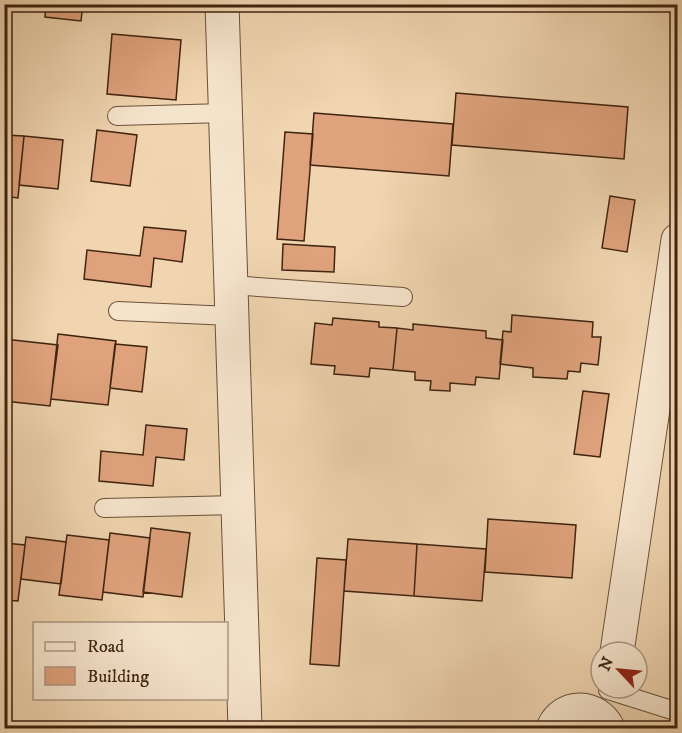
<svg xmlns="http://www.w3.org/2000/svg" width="682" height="733" viewBox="0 0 682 733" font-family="'IM FELL DW Pica',serif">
  <rect width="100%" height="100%" fill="#f0d5b0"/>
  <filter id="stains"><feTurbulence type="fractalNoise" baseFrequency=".00333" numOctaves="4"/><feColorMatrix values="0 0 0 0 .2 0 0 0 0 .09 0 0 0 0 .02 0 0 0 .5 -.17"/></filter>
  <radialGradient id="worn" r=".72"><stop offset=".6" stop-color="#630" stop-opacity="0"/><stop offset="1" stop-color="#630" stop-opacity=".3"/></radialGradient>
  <path fill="#dfa27d" stroke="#3f2410" stroke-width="1.5" d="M 83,4 L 81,21 L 45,17 L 46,4 Z
    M 112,34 L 181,40 L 176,100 L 107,94 Z
    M 456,93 L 628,107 L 624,159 L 452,145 Z
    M 314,113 L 453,124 L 449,176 L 310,165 Z
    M 97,130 L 137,135 L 130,186 L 91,181 Z
    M 285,132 L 313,134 L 304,241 L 277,239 Z
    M 4,135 L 24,136 L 18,198 L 4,196 Z
    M 24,136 L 63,140 L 58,189 L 19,185 Z
    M 610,196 L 635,200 L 627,252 L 602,248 Z
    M 144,227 L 186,231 L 182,262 L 154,258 L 151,287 L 84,279 L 87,250 L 140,256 Z
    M 283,244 L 335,247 L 334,272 L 282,270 Z
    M 512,315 L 593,322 L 592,337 L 601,337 L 598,365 L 581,363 L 580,372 L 568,371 L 567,379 L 533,377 L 533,368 L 500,364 L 503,331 L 511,332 Z
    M 333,318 L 379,322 L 379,327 L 397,328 L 393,370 L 370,368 L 369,377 L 334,374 L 335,366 L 311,364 L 315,323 L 332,325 Z
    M 413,324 L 486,331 L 486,338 L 503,340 L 499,379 L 476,377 L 475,385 L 450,383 L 450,391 L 430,390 L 431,381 L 415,380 L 415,372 L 393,370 L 397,328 L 413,330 Z
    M 58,334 L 116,341 L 108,405 L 51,399 Z
    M 4,339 L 58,345 L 50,406 L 4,401 Z
    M 115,344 L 147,347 L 142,392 L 110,388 Z
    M 583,391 L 609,394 L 600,457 L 574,454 Z
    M 146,425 L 187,429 L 184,460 L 156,457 L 153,486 L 99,481 L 101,451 L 143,455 Z
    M 488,519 L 576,525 L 572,578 L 485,572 Z
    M 151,528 L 190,533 L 182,597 L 143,592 Z
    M 110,533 L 150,538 L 143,597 L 103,592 Z
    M 67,535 L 109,540 L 102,600 L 59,595 Z
    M 26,537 L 66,542 L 61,584 L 21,579 Z
    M 348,539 L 417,544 L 414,596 L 344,591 Z
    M 4,543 L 25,545 L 18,601 L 4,600 Z
    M 417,544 L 486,549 L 482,601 L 414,596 Z
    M 317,558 L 346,560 L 339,666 L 310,664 Z"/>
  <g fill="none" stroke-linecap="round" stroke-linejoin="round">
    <g stroke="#6b5038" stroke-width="20">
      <path id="service" d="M 117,116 L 225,113
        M 230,285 L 403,297
        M 118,311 L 231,316
        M 104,508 L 238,505
        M 608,690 L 678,712"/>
    </g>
    <g stroke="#6b5038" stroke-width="35">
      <path id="minor" d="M 222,4 L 245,728
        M 617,652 L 678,240
        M 553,728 C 564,703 596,705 608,728"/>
    </g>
    <use href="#service" stroke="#f5e4cc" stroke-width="18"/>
    <use href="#minor" stroke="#f5e4cc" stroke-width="33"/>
  </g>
  <rect width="682" height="733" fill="none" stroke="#f0d5b0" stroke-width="24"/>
  <rect x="6" y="6" width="670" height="721" fill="none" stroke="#3f2410" stroke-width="3"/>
  <rect x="12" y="12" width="658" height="709" fill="none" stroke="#3f2410" stroke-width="1.5"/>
  <rect x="33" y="622" width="195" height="78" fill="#f5e4cc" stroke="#ac9781" stroke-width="1.5"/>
  <rect x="45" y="642" width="30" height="9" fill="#f5e4cc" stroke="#ac9781" stroke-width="1.5"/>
  <text x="87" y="652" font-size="18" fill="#3f2410">Road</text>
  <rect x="45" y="667" width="30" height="18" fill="#dfa27d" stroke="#ac9781" stroke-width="1.5"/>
  <text x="87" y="682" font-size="18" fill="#3f2410">Building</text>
  <g transform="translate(619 670) rotate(296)"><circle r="28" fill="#f5e4cc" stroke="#ac9781" stroke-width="1.5"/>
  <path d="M0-4.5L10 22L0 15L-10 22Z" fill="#8f2418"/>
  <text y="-9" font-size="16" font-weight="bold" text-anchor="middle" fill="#3f2410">N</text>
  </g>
  <rect width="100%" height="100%" filter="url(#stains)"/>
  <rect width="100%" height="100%" fill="url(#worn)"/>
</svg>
